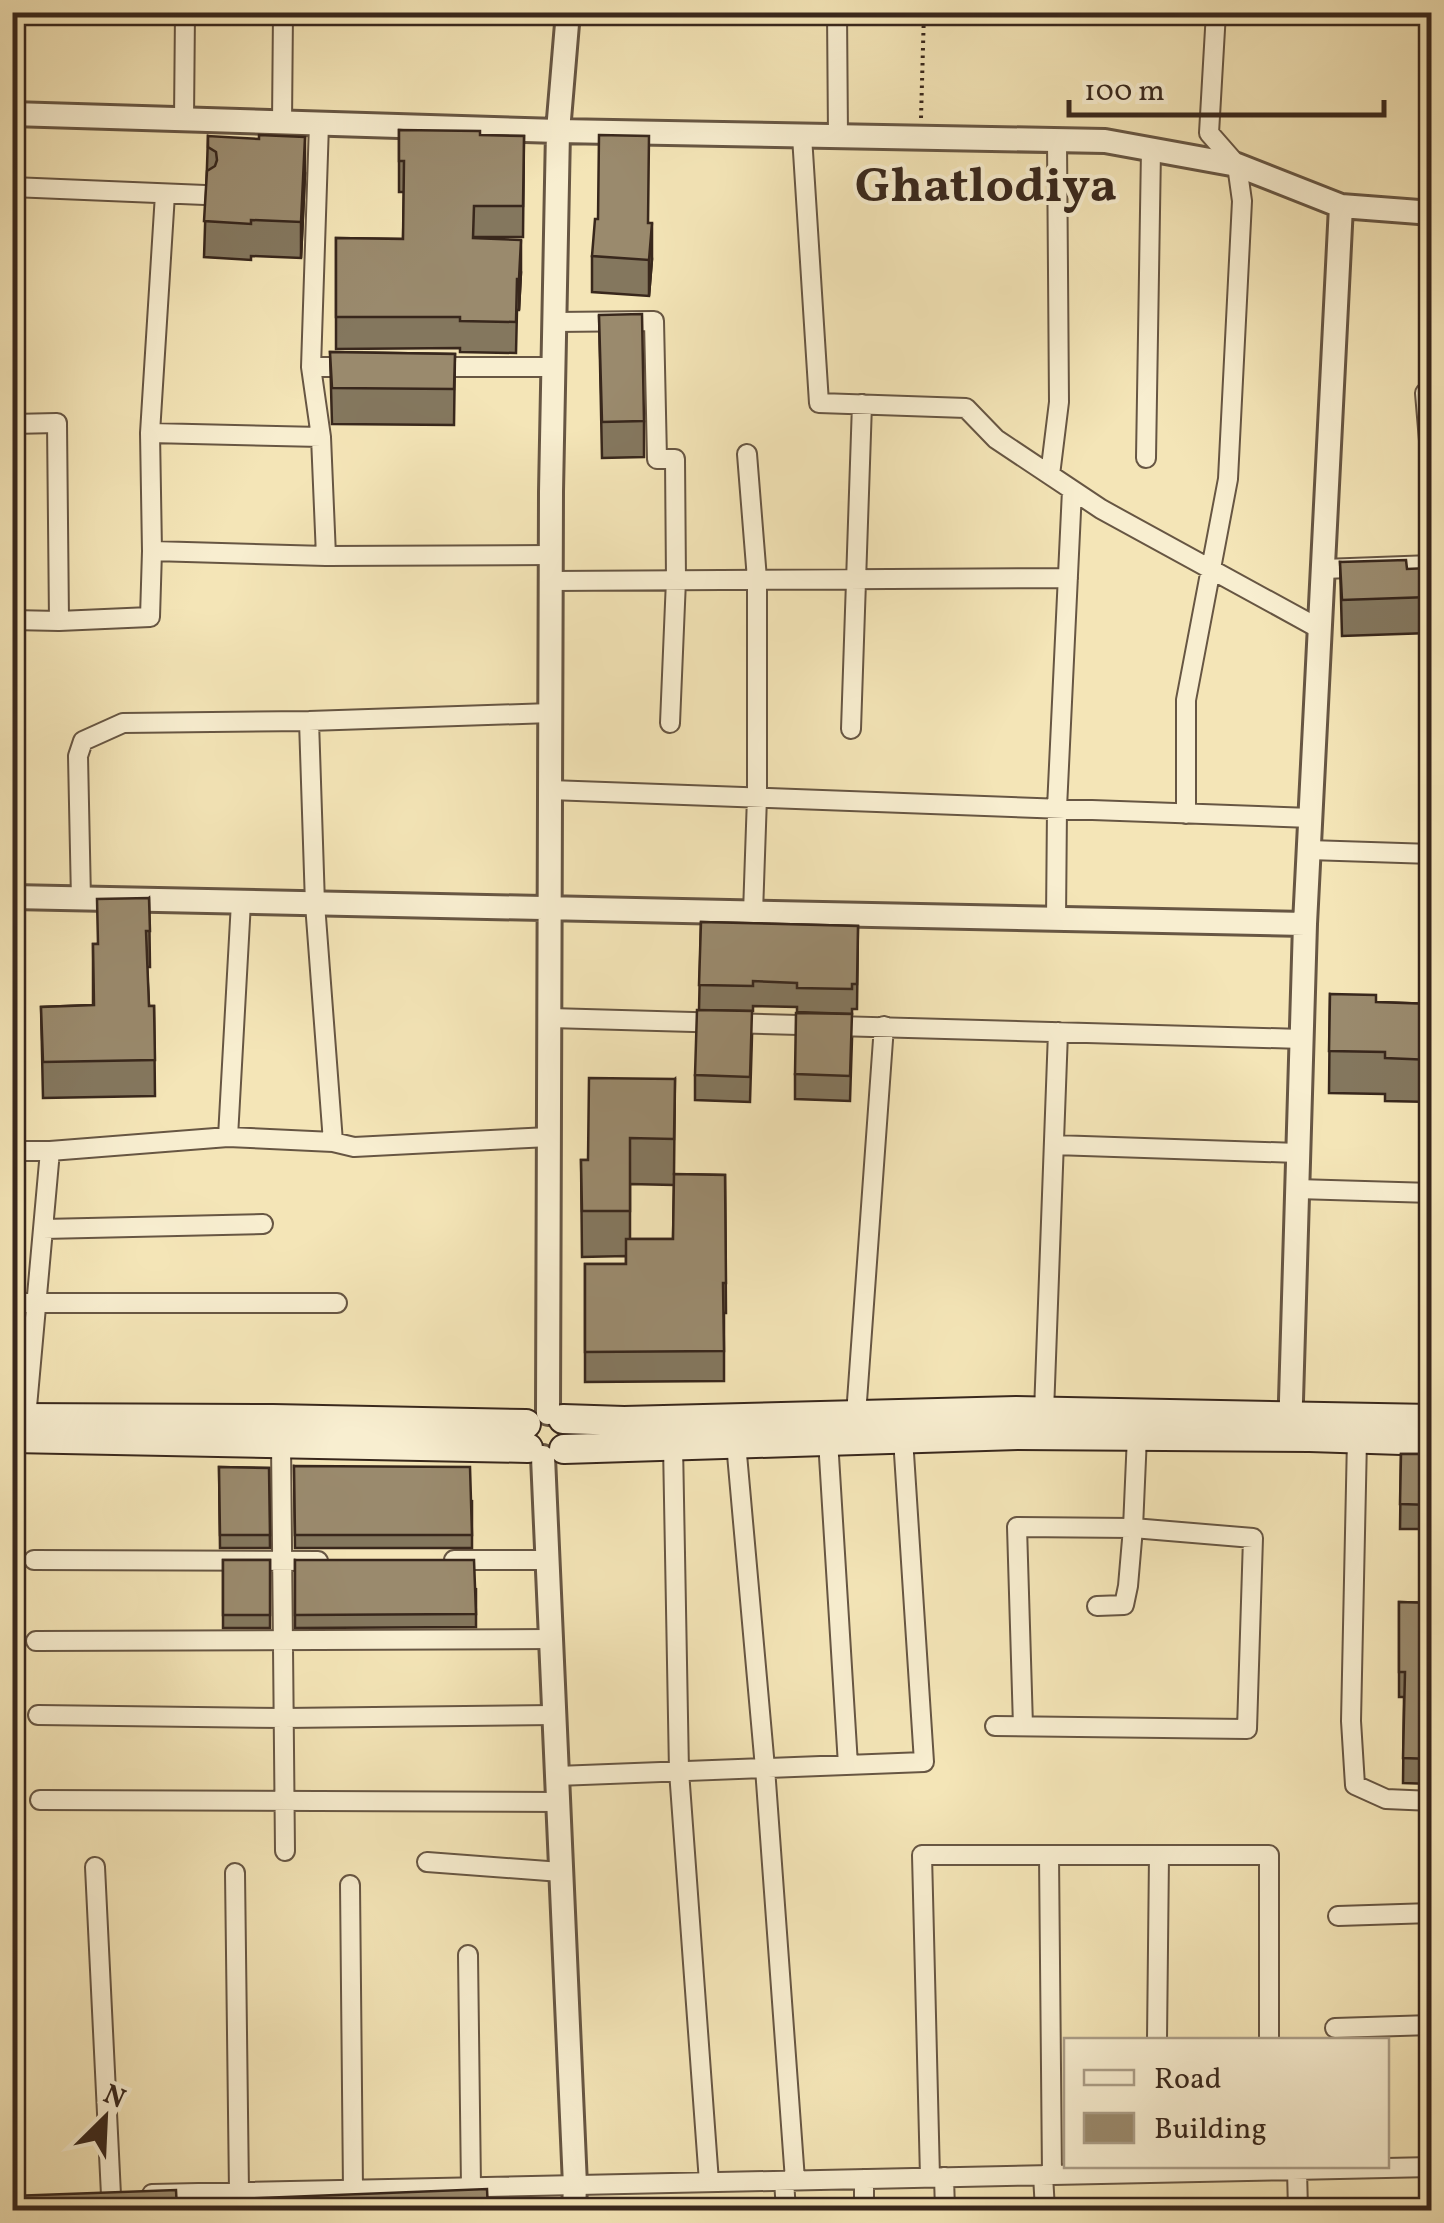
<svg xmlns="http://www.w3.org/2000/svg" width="1444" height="2223" viewBox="0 0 1444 2223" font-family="Vollkorn,serif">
  <rect width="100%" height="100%" fill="#f4e5b7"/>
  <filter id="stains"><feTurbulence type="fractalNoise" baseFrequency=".002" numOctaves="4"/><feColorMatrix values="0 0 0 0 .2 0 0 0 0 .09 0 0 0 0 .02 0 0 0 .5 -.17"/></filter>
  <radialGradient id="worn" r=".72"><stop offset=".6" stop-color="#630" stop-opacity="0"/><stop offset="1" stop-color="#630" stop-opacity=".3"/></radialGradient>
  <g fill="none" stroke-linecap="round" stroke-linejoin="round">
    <g stroke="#675643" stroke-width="22">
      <path id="minor" d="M 837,12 L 838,136
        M 184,119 L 185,12
        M 282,123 L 283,12
        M 319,124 L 311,367 L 352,367
        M 802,136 L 819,403 L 966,408 L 996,439 L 1101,509 L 1320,629
        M 12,187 L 205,195
        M 555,322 L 654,321 L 657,459 L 675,459 L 676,580 L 670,723
        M 311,367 L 321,437 L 326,556
        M 433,367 L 554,367
        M 1425,393 L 1432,476
        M 12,424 L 57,423 L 59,621 L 12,620
        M 150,433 L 321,437
        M 747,454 L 757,579 L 757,797 L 753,913
        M 1146,458 L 1151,150
        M 1050,475 L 1059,402 L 1057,141
        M 152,551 L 326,556 L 551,555
        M 1323,569 L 1432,565
        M 551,581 L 1068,578
        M 59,621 L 150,617 L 152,551 L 150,433 L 165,194
        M 309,721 L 315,904 L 333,1142
        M 851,729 L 862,404
        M 550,790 L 1311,818
        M 1186,814 L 1186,700 L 1228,479 L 1242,201 L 1237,165 L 1209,133 L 1216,12
        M 1309,850 L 1432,854
        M 81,899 L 78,756 L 83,741 L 123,723 L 309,721 L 551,713
        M 1056,919 L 1057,808 L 1072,490
        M 550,1018 L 1302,1039
        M 228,1137 L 241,902
        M 1054,1145 L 1298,1153
        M 12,1151 L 50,1151 L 228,1137 L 333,1142 L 354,1147 L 549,1137
        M 1297,1189 L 1432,1193
        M 43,1229 L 263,1224
        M 12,1303 L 337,1303
        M 1044,1412 L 1058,1032
        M 856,1415 L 884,1026
        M 26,1418 L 50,1151
        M 1357,1439 L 1351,1721 L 1355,1785 L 1386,1799 L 1432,1801
        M 828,1440 L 848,1765
        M 281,1443 L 285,1851
        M 736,1443 L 765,1768 L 795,2180
        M 673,1445 L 679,1771 L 709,2182
        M 34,1560 L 318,1561
        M 454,1560 L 548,1560
        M 36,1641 L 551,1639
        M 38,1715 L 284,1718 L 554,1715
        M 995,1726 L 1247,1729 L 1253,1538 L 1133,1528 L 1137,1436
        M 1023,1726 L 1017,1527 L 1133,1528 L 1128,1586 L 1124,1605 L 1097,1606
        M 557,1776 L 924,1762 L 903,1438
        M 40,1800 L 558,1802
        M 1049,1855 L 1052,2175
        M 427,1862 L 561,1872
        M 95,1867 L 111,2195
        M 235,1873 L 239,2192
        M 350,1885 L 353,2190
        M 1338,1916 L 1432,1913
        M 468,1955 L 471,2187
        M 1335,2028 L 1432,2025
        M 1157,2040 L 1159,1855
        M 1297,2170 L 1298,2210
        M 1043,2175 L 1045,2210
        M 930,2177 L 922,1855 L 1269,1855 L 1269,2040
        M 944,2177 L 945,2210
        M 784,2181 L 786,2210
        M 152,2194 L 1432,2167
        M 864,2210 L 864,2179"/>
    </g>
    <g stroke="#675643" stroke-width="28">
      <path id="tertiary" d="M 12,114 L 558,131 L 1105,141 L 1237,165 L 1341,206
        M 12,897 L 1305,924
        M 548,1413 L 551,492 L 558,131 L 568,12
        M 1290,1434 L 1305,924 L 1341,206 L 1432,213
        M 543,1457 L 575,2185 L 574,2210"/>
    </g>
    <g stroke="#38271c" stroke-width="32">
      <path id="secondary" d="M 12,1418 L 273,1419 L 526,1424
        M 563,1419 L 624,1421 L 1016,1411 L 1432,1419
        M 12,1438 L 528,1448
        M 564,1449 L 1018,1435 L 1310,1437 L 1432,1441"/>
    </g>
    <path stroke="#38271c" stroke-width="4" stroke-dasharray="2.5 5" stroke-linecap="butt" d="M 921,118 L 924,12"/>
    <use href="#minor" stroke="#f8eed0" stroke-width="18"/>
    <use href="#tertiary" stroke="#f8eed0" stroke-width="22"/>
    <use href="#secondary" stroke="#f8eed0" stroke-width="28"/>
  </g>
  <path fill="#84775e" stroke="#38271c" stroke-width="2.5" fill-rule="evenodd" d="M 399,130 L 480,135 L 524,136 L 523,237 L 474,237 L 521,272 L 519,310 L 517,310 L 516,353 L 460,352 L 460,348 L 336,349 L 336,238 L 403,239 L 404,192 L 399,192 Z
    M 208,136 L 305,173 L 301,258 L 251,256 L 251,260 L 204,257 Z
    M 648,223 L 652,259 L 649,296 L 592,292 L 592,256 Z
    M 599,315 L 644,421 L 644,457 L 602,458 Z
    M 330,352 L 455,354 L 454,425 L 332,424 Z
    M 1340,562 L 1407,569 L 1429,597 L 1429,633 L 1342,636 Z
    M 149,898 L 150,967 L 147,967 L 149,1006 L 154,1006 L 155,1096 L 43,1098 L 41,1007 L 93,1005 L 93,944 L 97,944 Z
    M 701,922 L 858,926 L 857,1009 L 852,1009 L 852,1014 L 797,1012 L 797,1007 L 753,1006 L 753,1011 L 699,1010 Z
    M 1330,994 L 1376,1002 L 1432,1004 L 1432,1102 L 1385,1101 L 1385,1094 L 1329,1093 Z
    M 752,1036 L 750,1102 L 695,1100 L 695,1075 Z
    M 852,1039 L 850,1101 L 795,1099 L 795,1074 Z
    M 675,1079 L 674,1174 L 725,1175 L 726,1313 L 724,1313 L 724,1381 L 585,1382 L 585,1264 L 626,1264 L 626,1256 L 582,1257 L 581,1160 L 588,1160 ZM 630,1184 L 674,1185 L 673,1239 L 630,1239 Z
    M 1401,1454 L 1432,1454 L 1432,1529 L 1400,1529 Z
    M 294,1466 L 472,1501 L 472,1548 L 295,1548 Z
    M 219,1467 L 269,1468 L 270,1548 L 220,1548 Z
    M 223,1560 L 270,1560 L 270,1628 L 223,1628 Z
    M 295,1560 L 476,1589 L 476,1627 L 295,1628 Z
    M 1399,1602 L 1432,1603 L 1432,1784 L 1403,1783 L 1404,1697 L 1399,1697 Z"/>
  <path fill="#6c614c" stroke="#38271c" stroke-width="2.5" d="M 305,137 L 305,173 L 301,258 L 301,222 Z
    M 652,223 L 652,259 L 649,296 L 649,260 Z
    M 521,240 L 521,272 L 519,310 L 519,279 Z"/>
  <path fill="#9a8a6d" stroke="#38271c" stroke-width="2.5" d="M 399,130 L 480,131 L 480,135 L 524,136 L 523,206 L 474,206 L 473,238 L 521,240 L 519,279 L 517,279 L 516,322 L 460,321 L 460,317 L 336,317 L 336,238 L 403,239 L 404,161 L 399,161 Z
    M 259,135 L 305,137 L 301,222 L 251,220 L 251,224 L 204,221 L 207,171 L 215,166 L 217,160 L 216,152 L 208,147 L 208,136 L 259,139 Z
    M 599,135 L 649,136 L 648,223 L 652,223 L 649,260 L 592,256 L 595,219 L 598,219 Z
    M 642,314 L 644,421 L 602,422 L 599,315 Z
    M 330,352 L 455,354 L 454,389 L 332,388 Z
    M 1406,560 L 1407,569 L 1428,568 L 1429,597 L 1342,600 L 1340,562 Z
    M 149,898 L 150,931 L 146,931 L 149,1006 L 154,1006 L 155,1060 L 43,1062 L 41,1007 L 94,1005 L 93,944 L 98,944 L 97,899 Z
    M 701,922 L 858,926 L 857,984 L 852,984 L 852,989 L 797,988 L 797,983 L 753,981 L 753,986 L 699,985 Z
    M 1330,994 L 1376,995 L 1376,1002 L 1432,1004 L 1432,1060 L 1385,1058 L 1385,1052 L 1329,1051 Z
    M 697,1010 L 752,1011 L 750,1077 L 695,1075 Z
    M 796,1013 L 852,1014 L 850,1076 L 795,1074 Z
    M 589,1078 L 675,1079 L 674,1139 L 630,1138 L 630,1211 L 582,1211 L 581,1160 L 588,1160 Z
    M 674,1174 L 725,1175 L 726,1283 L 723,1283 L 724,1351 L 585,1352 L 585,1264 L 626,1264 L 626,1239 L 673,1239 Z
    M 1401,1454 L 1432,1454 L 1432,1505 L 1400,1504 Z
    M 294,1466 L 470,1467 L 472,1535 L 295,1535 Z
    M 219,1467 L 269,1468 L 270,1535 L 220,1535 Z
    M 223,1560 L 270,1560 L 270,1615 L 223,1615 Z
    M 295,1560 L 474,1560 L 476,1614 L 295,1615 Z
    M 1399,1602 L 1432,1603 L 1432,1759 L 1403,1758 L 1405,1672 L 1399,1672 Z
    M 487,2189 L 488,2210 L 212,2210 L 211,2200 Z
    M 176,2190 L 177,2210 L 12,2210 L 12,2196 Z"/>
  <g text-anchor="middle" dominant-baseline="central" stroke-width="8" stroke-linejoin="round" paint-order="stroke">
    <g font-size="50" font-weight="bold" fill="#38271c" stroke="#f8eed0">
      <text x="986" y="188">Ghatlodiya</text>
    </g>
  </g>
  <rect width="1444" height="2223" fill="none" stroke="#f4e5b7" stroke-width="50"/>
  <rect x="15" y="15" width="1414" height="2193" fill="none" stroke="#38271c" stroke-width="5"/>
  <rect x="25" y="25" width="1394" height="2173" fill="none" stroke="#38271c" stroke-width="2.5"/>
  <rect x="1064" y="2038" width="325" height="130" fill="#f8eed0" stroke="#ab9e88" stroke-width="2.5"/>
  <rect x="1084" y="2070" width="50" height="15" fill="#f8eed0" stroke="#ab9e88" stroke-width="2.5"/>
  <text x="1154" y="2088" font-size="30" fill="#38271c">Road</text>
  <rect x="1084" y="2113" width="50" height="30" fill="#9a8a6d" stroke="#ab9e88" stroke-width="2.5"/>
  <text x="1154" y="2138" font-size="30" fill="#38271c">Building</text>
  <g transform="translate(105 2118) rotate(24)" stroke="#f8eed0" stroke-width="8" paint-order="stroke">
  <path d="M0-8L18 38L0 25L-18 38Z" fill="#38271c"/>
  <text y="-15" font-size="28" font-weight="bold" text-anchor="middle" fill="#38271c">N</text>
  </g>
  <path d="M1069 100v15h315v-15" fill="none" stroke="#38271c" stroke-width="5"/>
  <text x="1084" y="100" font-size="30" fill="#38271c" stroke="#f8eed0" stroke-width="8" paint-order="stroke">100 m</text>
  <rect width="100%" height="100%" filter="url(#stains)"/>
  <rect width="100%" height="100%" fill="url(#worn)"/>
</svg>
